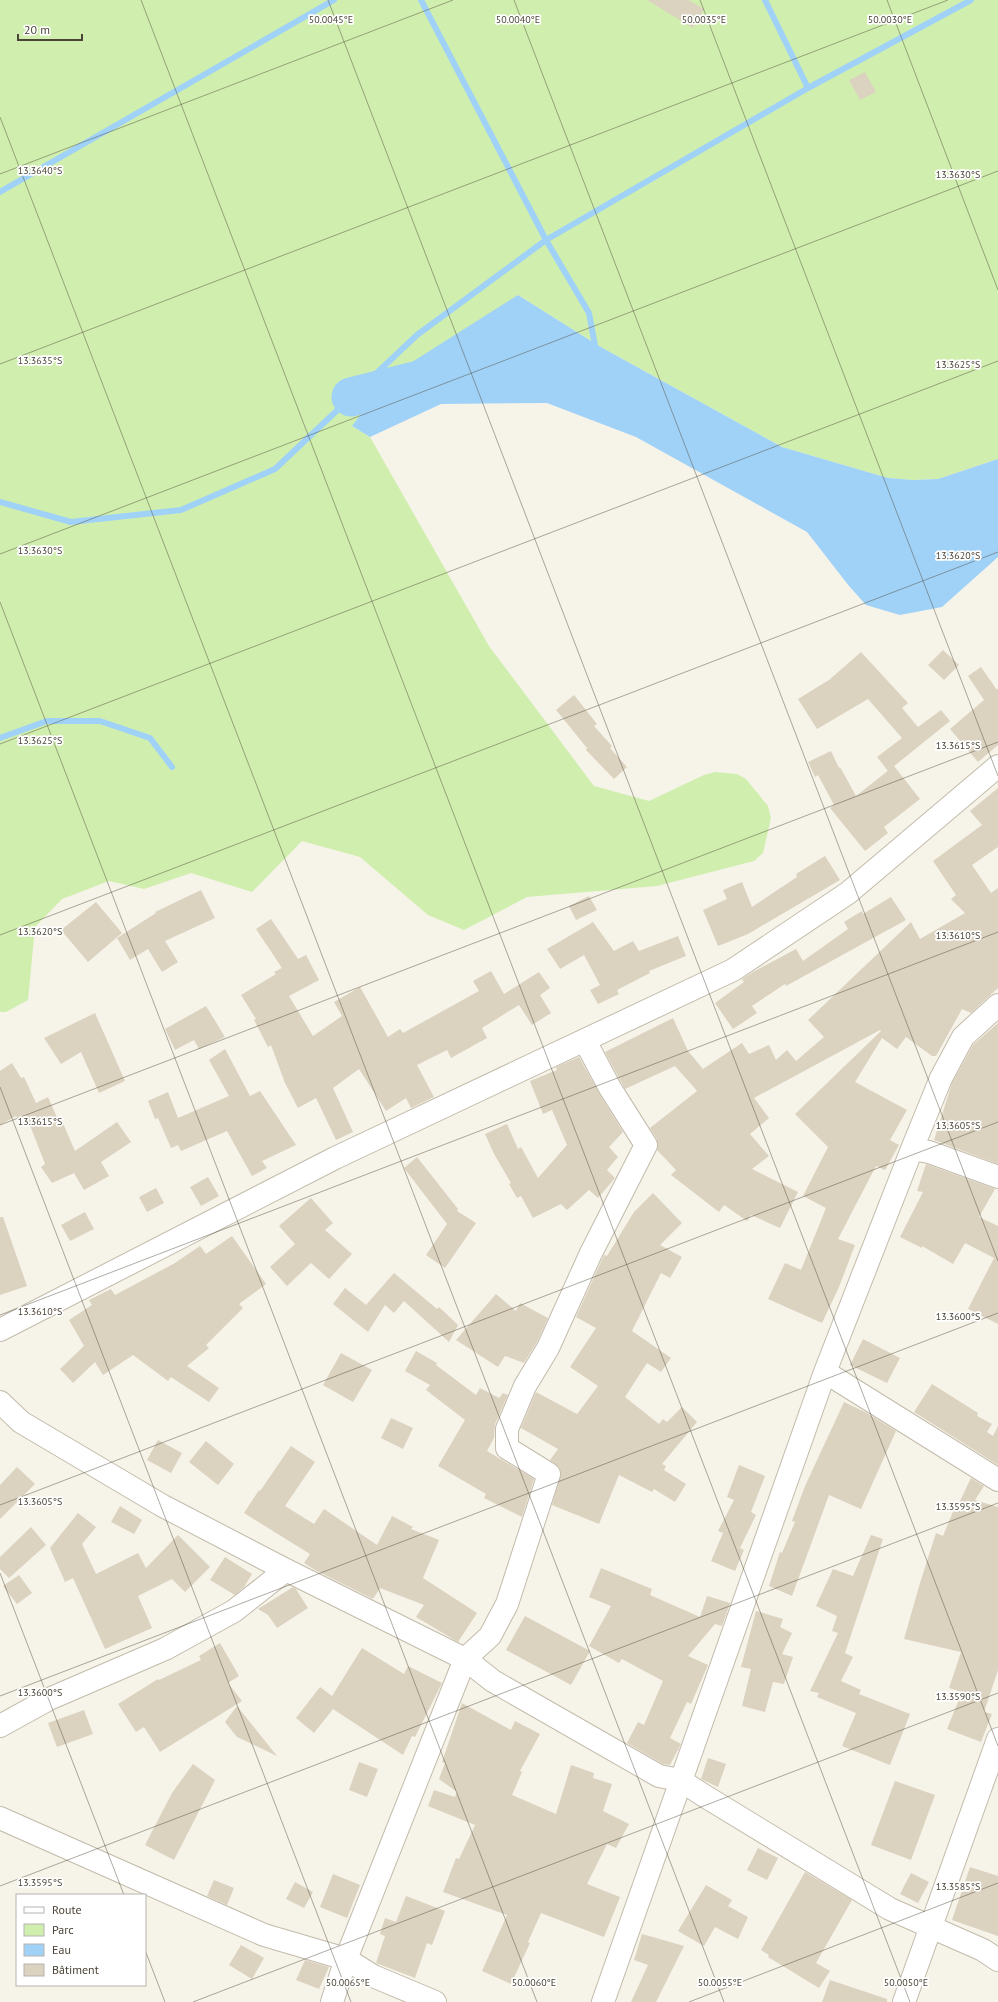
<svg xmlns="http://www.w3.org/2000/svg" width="998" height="2002" viewBox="0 0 998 2002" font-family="'PT Sans',sans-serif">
  <rect width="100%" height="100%" fill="#f6f3e9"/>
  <path fill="#d0eeae" d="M 0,0 L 998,0 L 998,459 L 938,479 L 913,480 L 888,478 L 782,447 L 599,346 L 518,295 L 352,426 L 370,437 L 489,646 L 594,786 L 649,801 L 704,775 L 715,772 L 737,774 L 746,779 L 768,806 L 771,818 L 763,853 L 754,861 L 657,886 L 527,897 L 464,930 L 428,915 L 360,857 L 302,841 L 252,892 L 191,873 L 144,889 L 109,881 L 62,899 L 35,927 L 28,1000 L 6,1012 L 0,1012 Z"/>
  <path fill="#a0d2f8" d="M 518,295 L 599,346 L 782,447 L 888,478 L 913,480 L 938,479 L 998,459 L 998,557 L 942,607 L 900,615 L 866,605 L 849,586 L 807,532 L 636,437 L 547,403 L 441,404 L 370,437 L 352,426 L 390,376 Z"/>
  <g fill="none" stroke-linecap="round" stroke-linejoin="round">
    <path stroke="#a0d2f8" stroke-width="6" d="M 421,0 L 546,240 L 589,313 L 596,351
      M 765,0 L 808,88 L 971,0
      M 0,192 L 334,0
      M 0,502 L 71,522 L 181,510 L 275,469 L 417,335 L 546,240 L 808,88
      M 0,738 L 47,721 L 100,721 L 150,738 L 172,767"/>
    <path stroke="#a0d2f8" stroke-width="39" d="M 351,397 L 431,377"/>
  </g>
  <path fill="#dcd2c0" d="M 647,0 L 688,0 L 704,9 L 693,28 Z
    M 865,72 L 876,92 L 860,100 L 849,80 Z
    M 943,650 L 959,665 L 944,680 L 928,665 Z
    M 861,652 L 908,703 L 902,708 L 918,727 L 941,710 L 950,721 L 888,771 L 877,757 L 902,738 L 868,699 L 817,729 L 798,699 L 829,680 Z
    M 981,667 L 997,690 L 998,688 L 998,745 L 978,762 L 950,729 L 984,700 L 968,676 Z
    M 574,695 L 597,724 L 594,726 L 612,746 L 610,748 L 627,767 L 614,779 L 586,750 L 587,748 L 556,710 Z
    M 831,751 L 839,768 L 840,767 L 856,796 L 894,766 L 920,799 L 884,827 L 888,833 L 865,851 L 830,808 L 834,805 L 818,775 L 815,777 L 808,762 Z
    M 998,788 L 998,847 L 972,865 L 991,893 L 998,888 L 998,988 L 971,1013 L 962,1009 L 936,1056 L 932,1056 L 906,1037 L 897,1049 L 882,1038 L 855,1082 L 907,1110 L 890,1140 L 899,1145 L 885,1170 L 876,1166 L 838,1239 L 855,1245 L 839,1287 L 822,1323 L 768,1299 L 785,1263 L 801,1270 L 826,1208 L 803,1196 L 828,1147 L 795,1114 L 881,1031 L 880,1030 L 754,1098 L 769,1118 L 750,1134 L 769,1156 L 752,1169 L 798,1192 L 780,1228 L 751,1215 L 747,1221 L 724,1205 L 719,1212 L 671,1175 L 676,1170 L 657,1150 L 657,1139 L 650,1128 L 697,1091 L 675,1066 L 625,1089 L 605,1052 L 673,1018 L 688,1051 L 703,1069 L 742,1043 L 749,1054 L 769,1045 L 776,1060 L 787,1050 L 796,1061 L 824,1037 L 808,1020 L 911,922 L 920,939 L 965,913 L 951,899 L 956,895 L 933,861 L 982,825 L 970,811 Z
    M 825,856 L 840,880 L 748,934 L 718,946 L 703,910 L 727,899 L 723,890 L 742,882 L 752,907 L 797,877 L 796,874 Z
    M 201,890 L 215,918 L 165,941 L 178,962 L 162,972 L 148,949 L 130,960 L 117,938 L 156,913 L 155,912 Z
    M 589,896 L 597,910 L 576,920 L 569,906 Z
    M 891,897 L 906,920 L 786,986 L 785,984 L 752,1006 L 757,1013 L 733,1029 L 715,1003 L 744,982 L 742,979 L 753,972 L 796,949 L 803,961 L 848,929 L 844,922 L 862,911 L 863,914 Z
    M 96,902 L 122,933 L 88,962 L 61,930 Z
    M 271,919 L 298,959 L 306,955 L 319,980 L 289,996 L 313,1036 L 342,1016 L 334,1002 L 360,987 L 388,1037 L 400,1029 L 403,1033 L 479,991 L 473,981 L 491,971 L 504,994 L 539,972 L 550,988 L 540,995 L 551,1013 L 532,1025 L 519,1005 L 482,1028 L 487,1038 L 451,1058 L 447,1050 L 417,1065 L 434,1097 L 411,1108 L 406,1098 L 386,1111 L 359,1069 L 333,1088 L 353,1132 L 336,1140 L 316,1098 L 298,1108 L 285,1083 L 271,1045 L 268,1047 L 254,1020 L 256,1019 L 241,995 L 276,974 L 274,972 L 282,968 L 256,929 Z
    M 593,922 L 614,951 L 633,941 L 639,951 L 678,936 L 686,956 L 649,971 L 650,973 L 617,990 L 619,994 L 598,1004 L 590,990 L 600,985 L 584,955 L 560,969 L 547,949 Z
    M 206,1006 L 225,1037 L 199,1049 L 194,1040 L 175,1050 L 165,1029 Z
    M 95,1013 L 125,1081 L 99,1093 L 81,1052 L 61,1064 L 44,1038 Z
    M 998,1023 L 998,1164 L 934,1140 L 952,1083 L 973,1045 Z
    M 225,1049 L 250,1096 L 260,1091 L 296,1145 L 262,1161 L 267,1168 L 252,1176 L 227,1131 L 181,1151 L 178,1145 L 171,1148 L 158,1118 L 155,1119 L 148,1101 L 168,1092 L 178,1118 L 229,1096 L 209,1060 Z
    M 579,1057 L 603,1100 L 623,1132 L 609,1147 L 618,1157 L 607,1170 L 615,1178 L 598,1198 L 589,1190 L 567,1210 L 561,1204 L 533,1218 L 521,1196 L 517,1198 L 509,1184 L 511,1183 L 494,1154 L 485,1134 L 507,1124 L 518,1149 L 521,1147 L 538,1178 L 567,1145 L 552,1110 L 543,1114 L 530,1081 L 557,1070 L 556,1067 Z
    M 12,1063 L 21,1078 L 24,1077 L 36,1103 L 48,1097 L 59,1122 L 62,1121 L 75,1151 L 117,1122 L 131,1142 L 101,1162 L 109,1176 L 84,1190 L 74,1173 L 52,1183 L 41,1167 L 45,1164 L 26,1115 L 19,1120 L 16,1116 L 0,1125 L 0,1071 Z
    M 417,1157 L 458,1209 L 457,1211 L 476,1223 L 445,1268 L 426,1255 L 447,1224 L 404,1168 Z
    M 926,1164 L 995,1189 L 979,1217 L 998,1226 L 998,1324 L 968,1309 L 994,1258 L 965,1243 L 953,1264 L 922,1246 L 922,1248 L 900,1237 L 923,1192 L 917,1191 Z
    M 208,1177 L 219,1196 L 201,1206 L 190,1187 Z
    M 156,1188 L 164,1203 L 147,1212 L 139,1197 Z
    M 653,1193 L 682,1223 L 660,1245 L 682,1257 L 670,1278 L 661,1273 L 632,1331 L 671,1358 L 661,1372 L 647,1363 L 625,1397 L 659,1424 L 663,1419 L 667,1422 L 682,1407 L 697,1422 L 662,1464 L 666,1466 L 664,1470 L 686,1484 L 675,1502 L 654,1489 L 652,1492 L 619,1475 L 599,1524 L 552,1505 L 561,1473 L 559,1467 L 550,1460 L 558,1449 L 521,1428 L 536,1392 L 577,1414 L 598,1386 L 570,1367 L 596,1328 L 576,1317 L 604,1255 L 607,1256 L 634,1212 Z
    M 311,1198 L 333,1223 L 325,1230 L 352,1254 L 329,1279 L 311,1263 L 287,1286 L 270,1267 L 295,1244 L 279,1226 Z
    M 85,1212 L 94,1229 L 70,1241 L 61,1225 Z
    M 0,1217 L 3,1217 L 27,1286 L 0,1295 Z
    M 232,1236 L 266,1284 L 239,1304 L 243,1308 L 206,1345 L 209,1348 L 187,1366 L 219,1388 L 209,1402 L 171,1377 L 168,1381 L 133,1355 L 103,1375 L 95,1362 L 73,1383 L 60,1369 L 84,1346 L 69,1320 L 92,1305 L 89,1300 L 111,1289 L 115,1295 L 175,1263 L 200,1246 L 206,1254 Z
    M 394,1273 L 437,1309 L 439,1307 L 458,1325 L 449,1342 L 404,1301 L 394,1313 L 385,1305 L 368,1332 L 333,1304 L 345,1288 L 366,1305 Z
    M 496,1294 L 516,1311 L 520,1303 L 548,1318 L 537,1342 L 524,1363 L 505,1356 L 498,1367 L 456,1340 Z
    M 863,1339 L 900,1358 L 887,1383 L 850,1365 Z
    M 416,1351 L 437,1363 L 436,1365 L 476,1395 L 480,1388 L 499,1398 L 503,1393 L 508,1395 L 495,1424 L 494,1438 L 487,1451 L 534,1479 L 522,1517 L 484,1498 L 486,1494 L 438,1466 L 465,1420 L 426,1390 L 430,1385 L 405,1371 Z
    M 341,1353 L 372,1370 L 353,1402 L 323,1385 Z
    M 932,1384 L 978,1413 L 977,1416 L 992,1424 L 987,1432 L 993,1436 L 998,1426 L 998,1465 L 914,1412 Z
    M 844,1402 L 865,1412 L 896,1431 L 861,1509 L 829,1495 L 792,1596 L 769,1586 L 780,1552 L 782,1553 L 795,1522 L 792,1521 L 805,1486 Z
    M 391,1418 L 413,1428 L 403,1449 L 381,1438 Z
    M 158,1440 L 182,1453 L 171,1473 L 147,1460 Z
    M 206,1441 L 234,1464 L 218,1485 L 189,1462 Z
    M 291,1446 L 315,1462 L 285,1506 L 314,1524 L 324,1509 L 377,1545 L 392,1516 L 413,1527 L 411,1529 L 439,1540 L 423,1578 L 477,1613 L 458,1642 L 416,1617 L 424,1605 L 380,1588 L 373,1599 L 315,1570 L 304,1563 L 310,1554 L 244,1513 L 259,1490 L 260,1491 Z
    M 739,1465 L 765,1476 L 751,1512 L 756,1515 L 740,1548 L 744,1550 L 735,1571 L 711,1561 L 723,1533 L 718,1531 L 734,1500 L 727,1497 Z
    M 17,1467 L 35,1484 L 0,1519 L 0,1485 Z
    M 971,1478 L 984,1486 L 975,1500 L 998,1507 L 998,1670 L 984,1712 L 992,1714 L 981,1742 L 947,1729 L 962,1692 L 949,1688 L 961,1652 L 904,1639 L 920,1583 L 936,1533 L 943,1536 L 957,1502 L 959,1503 Z
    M 120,1506 L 142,1520 L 134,1534 L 111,1522 Z
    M 78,1513 L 96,1527 L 82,1544 L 96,1574 L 138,1553 L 146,1568 L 178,1535 L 210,1567 L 185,1592 L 172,1579 L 138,1596 L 152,1628 L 105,1649 L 73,1578 L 65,1582 L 50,1548 Z
    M 31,1527 L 46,1545 L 9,1578 L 0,1569 L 0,1557 Z
    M 871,1535 L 883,1539 L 845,1653 L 853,1657 L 841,1681 L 861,1690 L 859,1694 L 910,1714 L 890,1765 L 842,1746 L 856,1713 L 817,1697 L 819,1693 L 810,1691 L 838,1633 L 832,1631 L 837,1616 L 816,1606 L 833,1569 L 853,1576 Z
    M 225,1557 L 252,1574 L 244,1587 L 235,1595 L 210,1580 Z
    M 601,1568 L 652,1589 L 650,1595 L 700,1617 L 707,1596 L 730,1603 L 722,1626 L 715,1624 L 688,1656 L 708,1665 L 691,1704 L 687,1702 L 670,1738 L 681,1744 L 670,1765 L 663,1764 L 627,1743 L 638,1722 L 644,1725 L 663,1681 L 622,1659 L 619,1663 L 589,1646 L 611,1606 L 589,1597 Z
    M 19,1575 L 32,1593 L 17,1604 L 3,1586 Z
    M 293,1587 L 296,1589 L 308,1608 L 277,1628 L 268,1615 L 258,1609 Z
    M 756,1611 L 783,1619 L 780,1627 L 792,1633 L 782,1654 L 793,1657 L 784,1684 L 773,1682 L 765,1712 L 742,1706 L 751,1669 L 741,1667 Z
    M 525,1616 L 590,1651 L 571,1685 L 506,1650 Z
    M 220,1643 L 239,1676 L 228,1683 L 242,1701 L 160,1752 L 144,1727 L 136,1732 L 118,1704 L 158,1679 L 159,1680 L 201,1660 L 199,1656 Z
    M 362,1648 L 404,1674 L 408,1666 L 442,1683 L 415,1737 L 412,1736 L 403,1755 L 333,1709 L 314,1733 L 296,1718 L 320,1687 L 332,1696 Z
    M 462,1703 L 511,1730 L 515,1721 L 540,1734 L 520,1771 L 522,1772 L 512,1795 L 556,1814 L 571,1765 L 594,1773 L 593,1778 L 612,1784 L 603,1811 L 629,1824 L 616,1848 L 607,1844 L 587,1884 L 620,1897 L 604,1937 L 541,1913 L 528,1942 L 530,1943 L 511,1984 L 482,1971 L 507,1915 L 443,1892 L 456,1858 L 459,1859 L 475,1825 L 428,1806 L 434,1790 L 455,1797 L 457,1792 L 439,1779 L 445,1763 L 442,1762 Z
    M 237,1706 L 277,1756 L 237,1737 L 225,1722 Z
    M 84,1710 L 93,1734 L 57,1747 L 48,1723 Z
    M 708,1758 L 726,1764 L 718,1787 L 701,1779 Z
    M 359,1762 L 378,1769 L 367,1797 L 349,1790 Z
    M 193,1764 L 215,1780 L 174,1860 L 145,1845 L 172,1793 Z
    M 895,1781 L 935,1795 L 911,1860 L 871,1845 Z
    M 758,1848 L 778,1858 L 767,1880 L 747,1870 Z
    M 970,1867 L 998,1876 L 998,1936 L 952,1920 Z
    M 805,1872 L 852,1900 L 816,1963 L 830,1971 L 819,1988 L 768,1957 L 769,1955 L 761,1950 Z
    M 911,1873 L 929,1882 L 918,1903 L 900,1894 Z
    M 333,1874 L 360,1885 L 347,1918 L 320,1907 Z
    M 214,1880 L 234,1888 L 227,1905 L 207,1896 Z
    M 295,1882 L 313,1892 L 304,1908 L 286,1899 Z
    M 706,1885 L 732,1900 L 728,1906 L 748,1917 L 738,1939 L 715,1927 L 704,1946 L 678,1931 Z
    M 406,1896 L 445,1911 L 432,1945 L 427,1943 L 415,1978 L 376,1963 L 385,1936 L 380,1934 L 385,1918 L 396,1922 Z
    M 642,1934 L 684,1946 L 656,2002 L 631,2002 L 648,1965 L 634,1960 Z
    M 241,1945 L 264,1958 L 252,1979 L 229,1965 Z
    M 305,1960 L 329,1967 L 319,1989 L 296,1980 Z
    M 830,1980 L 887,1999 L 887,2002 L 822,2002 Z"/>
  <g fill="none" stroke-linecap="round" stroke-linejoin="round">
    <g stroke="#c3bbab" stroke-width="24">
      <path id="minor" d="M 912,1149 L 929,1152 L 998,1177
        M 0,1330 L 335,1158 L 733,970 L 848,893 L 998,766
        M 825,1372 L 998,1480
        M 0,1402 L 21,1422 L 163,1506 L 286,1570 L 465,1659 L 493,1681 L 659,1776 L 680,1780 L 703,1795 L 890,1909 L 983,1950 L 998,1960
        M 0,1726 L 49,1699 L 165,1649 L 234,1611 L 286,1570
        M 0,1818 L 264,1935 L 346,1959 L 373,1976 L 435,2002
        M 332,2002 L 346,1959 L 465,1659 L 490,1636 L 507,1604 L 549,1474 L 507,1448 L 507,1429 L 525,1386 L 548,1348 L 591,1253 L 646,1145 L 610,1088 L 585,1041
        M 603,2002 L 825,1372 L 912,1149 L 941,1078 L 963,1037 L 998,1005
        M 904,2002 L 998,1739"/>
    </g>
    <use href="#minor" stroke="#fff" stroke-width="22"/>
  </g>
  <path fill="none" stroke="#4b4436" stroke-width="1" stroke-opacity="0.45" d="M 141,0 L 910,2002M 328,0 L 998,1746M 514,0 L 998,1261M 700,0 L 998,776M 887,0 L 998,290M 0,117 L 724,2002M 0,174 L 453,0M 0,364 L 948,0M 0,554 L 998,171M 0,602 L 537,2002M 0,744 L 998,361M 0,935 L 998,552M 0,1087 L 351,2002M 0,1125 L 998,742M 0,1315 L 998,932M 0,1505 L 998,1122M 0,1573 L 124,1895M 0,1696 L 998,1313M 0,1886 L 998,1503M 145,1950 L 165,2002M 193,2002 L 998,1693M 689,2002 L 998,1883"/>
  <g font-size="10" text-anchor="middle" fill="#4b4436" stroke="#fff" stroke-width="3.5" stroke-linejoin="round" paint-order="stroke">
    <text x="331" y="23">50.0045°E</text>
    <text x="518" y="23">50.0040°E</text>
    <text x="704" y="23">50.0035°E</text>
    <text x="890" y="23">50.0030°E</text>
    <text x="40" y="174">13.3640°S</text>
    <text x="958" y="178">13.3630°S</text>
    <text x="40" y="364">13.3635°S</text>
    <text x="958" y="368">13.3625°S</text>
    <text x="40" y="554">13.3630°S</text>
    <text x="958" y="559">13.3620°S</text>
    <text x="40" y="744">13.3625°S</text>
    <text x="958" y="749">13.3615°S</text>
    <text x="40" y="935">13.3620°S</text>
    <text x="958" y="939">13.3610°S</text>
    <text x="40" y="1125">13.3615°S</text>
    <text x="958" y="1129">13.3605°S</text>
    <text x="40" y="1315">13.3610°S</text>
    <text x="958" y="1320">13.3600°S</text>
    <text x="40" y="1505">13.3605°S</text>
    <text x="958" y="1510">13.3595°S</text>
    <text x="40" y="1696">13.3600°S</text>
    <text x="958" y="1700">13.3590°S</text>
    <text x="40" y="1886">13.3595°S</text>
    <text x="958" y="1890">13.3585°S</text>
    <text x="348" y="1986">50.0065°E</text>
    <text x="534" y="1986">50.0060°E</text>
    <text x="720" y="1986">50.0055°E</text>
    <text x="906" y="1986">50.0050°E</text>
  </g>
  <rect x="16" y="1894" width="130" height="92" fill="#ffffff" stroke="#b7b4af"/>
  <rect x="24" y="1907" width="20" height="6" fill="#ffffff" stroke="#b7b4af"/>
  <text x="52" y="1914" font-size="12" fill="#4b4436">Route</text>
  <rect x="24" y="1924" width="20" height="12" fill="#d0eeae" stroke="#b7b4af"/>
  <text x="52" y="1934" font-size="12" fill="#4b4436">Parc</text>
  <rect x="24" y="1944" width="20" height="12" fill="#a0d2f8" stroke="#b7b4af"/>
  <text x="52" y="1954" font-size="12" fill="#4b4436">Eau</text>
  <rect x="24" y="1964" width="20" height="12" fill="#dcd2c0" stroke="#b7b4af"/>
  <text x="52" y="1974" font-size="12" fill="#4b4436">Bâtiment</text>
  <path d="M18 34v6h64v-6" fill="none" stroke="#4b4436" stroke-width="2"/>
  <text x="24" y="34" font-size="12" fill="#4b4436" stroke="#ffffff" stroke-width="3" paint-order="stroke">20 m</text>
</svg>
